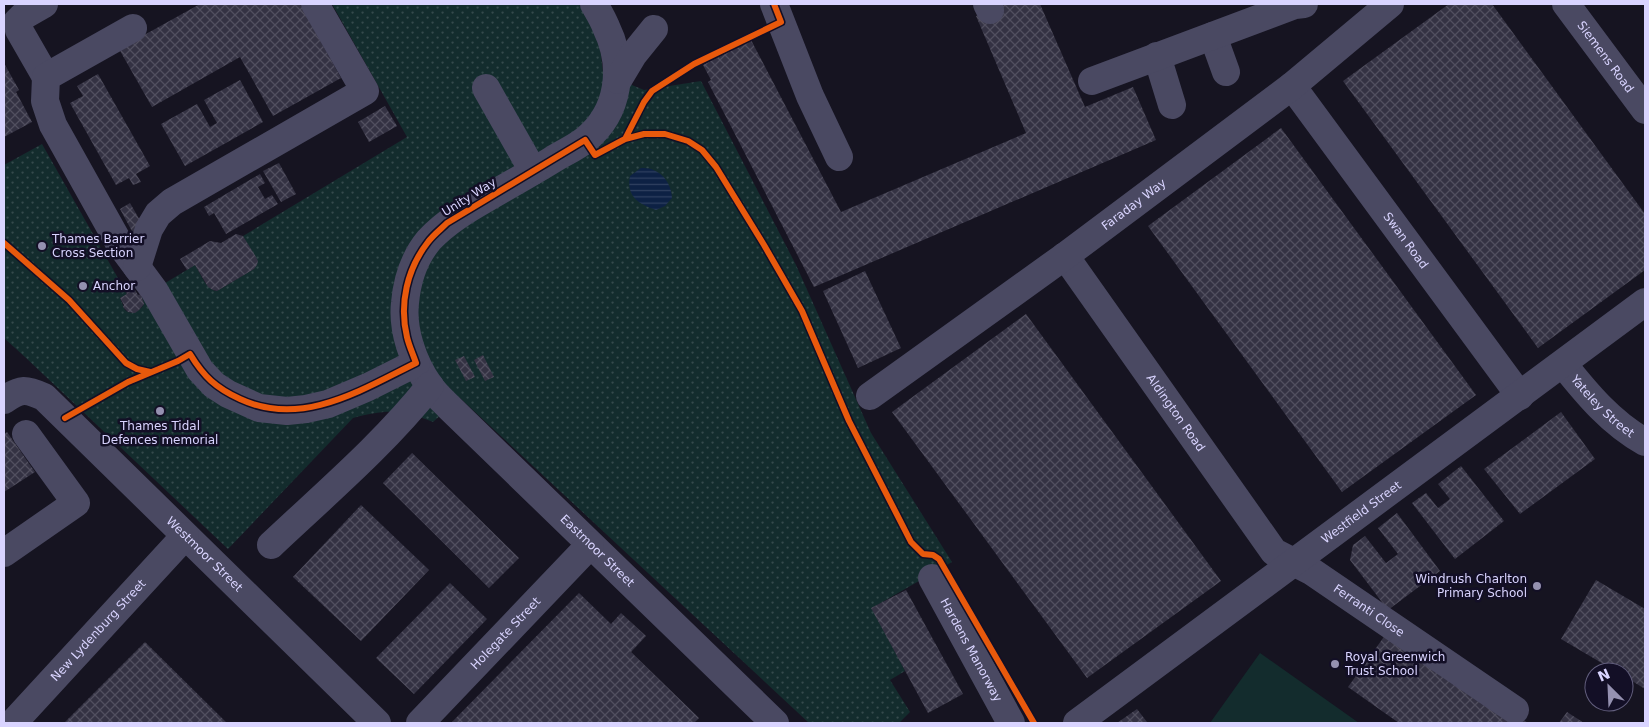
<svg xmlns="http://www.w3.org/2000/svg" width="1649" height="727" viewBox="0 0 1649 727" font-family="'DejaVu Sans',sans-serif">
  <defs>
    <pattern id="park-dots" width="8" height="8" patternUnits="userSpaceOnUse" patternTransform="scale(1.25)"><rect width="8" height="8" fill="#132c2d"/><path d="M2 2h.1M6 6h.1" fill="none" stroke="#354a4c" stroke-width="1.8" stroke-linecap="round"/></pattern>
    <pattern id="water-rules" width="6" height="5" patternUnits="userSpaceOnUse" patternTransform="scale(1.25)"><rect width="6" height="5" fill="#0d2144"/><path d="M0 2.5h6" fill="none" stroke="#304060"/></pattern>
    <pattern id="building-cross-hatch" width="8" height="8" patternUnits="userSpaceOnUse" patternTransform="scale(1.25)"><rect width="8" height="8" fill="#343243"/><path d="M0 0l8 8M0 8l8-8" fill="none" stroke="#514f5f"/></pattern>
  </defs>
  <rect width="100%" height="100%" fill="#161421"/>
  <path fill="url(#park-dots)" d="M 332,4 L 579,4 L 599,38 L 603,73 L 644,90 L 701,81 L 796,265 L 871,433 L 952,562 L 872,608 L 905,671 L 890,680 L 910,712 L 899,723 L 809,723 L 460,398 L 433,422 C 401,409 386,409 353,418 L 228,549 L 25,357 L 4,338 L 4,165 L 42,144 L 127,294 L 120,298 L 125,310 C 132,316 140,311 144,304 L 142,297 L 195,265 C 201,274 206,290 217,291 L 254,269 L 257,261 L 243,236 L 407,137 Z"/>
  <path fill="#132c2d" d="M 1260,653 L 1359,723 L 1210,723 Z"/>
  <path fill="url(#water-rules)" d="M 641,168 C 659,167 671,181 672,198 L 665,206 L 656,210 C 639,204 626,197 630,176 Z"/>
  <path fill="url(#building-cross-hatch)" d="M 200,4 L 300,4 L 341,78 L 273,116 L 240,57 L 152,107 L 119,49 Z
    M 1006,4 L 1040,4 L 1085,107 L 1133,87 L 1156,140 L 814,287 L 708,82 L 711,80 L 703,65 L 751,40 L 841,212 L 1026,133 L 976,16 Z
    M 1449,4 L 1492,4 L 1645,214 L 1645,270 L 1538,348 L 1343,81 Z
    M 4,63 L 19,90 L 16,92 L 32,122 L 4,137 Z
    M 98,74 L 150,166 L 136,174 L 141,182 L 133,185 L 129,178 L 116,185 L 70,103 L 83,96 L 77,86 Z
    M 240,80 L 263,122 L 185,166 L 161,124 L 197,104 L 210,127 L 217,123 L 204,100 Z
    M 385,106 L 397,126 L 369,142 L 358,122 Z
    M 1281,128 L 1476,395 L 1342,492 L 1148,226 Z
    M 279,163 L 296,194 L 281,202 L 263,171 Z
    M 260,174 L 265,183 L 258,187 L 265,199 L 272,195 L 278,204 L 226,234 L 214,213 L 209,216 L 204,207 Z
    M 130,203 L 145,229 L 134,235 L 120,209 Z
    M 236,234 L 243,236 L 256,257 L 258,261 L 257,265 L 254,269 L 217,291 L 213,290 L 208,287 L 195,265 L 187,270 L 180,259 L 210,241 L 221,243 Z
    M 865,271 L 901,348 L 858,368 L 823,291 Z
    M 120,282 L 132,285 L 138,295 L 141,294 L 144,304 L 139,310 L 135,313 L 128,312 L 123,307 L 124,305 L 120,298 L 127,294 Z
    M 1026,314 L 1221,581 L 1087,678 L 892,412 Z
    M 483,355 L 494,377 L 485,381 L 474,360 Z
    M 464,356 L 475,377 L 466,381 L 455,360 Z
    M 1561,412 L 1595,459 L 1520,514 L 1484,469 Z
    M 7,432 L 35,472 L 4,492 L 4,434 Z
    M 412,453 L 519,558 L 489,588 L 383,483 Z
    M 1461,466 L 1504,521 L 1455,559 L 1412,503 L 1426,493 L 1438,508 L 1450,499 L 1438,484 Z
    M 361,505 L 429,570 L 361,641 L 293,577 Z
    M 1397,513 L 1440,571 L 1388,610 L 1350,560 L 1353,545 L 1365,536 L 1386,563 L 1398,554 L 1378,528 Z
    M 1596,580 L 1645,609 L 1645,689 L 1624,676 L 1624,672 L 1617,672 L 1561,639 Z
    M 450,583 L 487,619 L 414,694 L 376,658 Z
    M 906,590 L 963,694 L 928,713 L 871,608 Z
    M 579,593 L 611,624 L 621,613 L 646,636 L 631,652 L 699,718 L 694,723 L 451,723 Z
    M 1391,627 L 1528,723 L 1399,723 L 1348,687 Z
    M 145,642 L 227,723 L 64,723 Z
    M 1137,709 L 1147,722 L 1145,723 L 1117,723 Z
    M 1567,712 L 1584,723 L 1559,723 Z"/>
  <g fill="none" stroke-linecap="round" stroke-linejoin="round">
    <g stroke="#4a4962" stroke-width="28">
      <path d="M 44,4 L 23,16 L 17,22 L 19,30 L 46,77"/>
      <path id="s1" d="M 594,4 C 598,11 603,19 606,27 C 625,66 620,112 585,140 C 575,148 563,153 552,160 C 531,173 509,185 487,198 C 466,210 446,222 429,240 C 414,258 407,280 405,303 C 402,330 413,362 429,385 C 434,393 442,400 449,407 L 775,723"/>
      <path d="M 774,4 L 810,96 L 839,157"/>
      <path d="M 987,4 L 990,10"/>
      <path id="s2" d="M 1566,4 L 1645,110"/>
      <path d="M 133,28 L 46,77 L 45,101 L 53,125 L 119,243 L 154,290 L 200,370 L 214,385 L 228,394 L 259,408 L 287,411 L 306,409 L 328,404 L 368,387 L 416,363"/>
      <path d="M 1213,36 L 1226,72"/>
      <path d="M 1157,56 L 1172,105"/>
      <path d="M 618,80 L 633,55 L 654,29"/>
      <path d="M 1092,81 L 1295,5 L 1304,4"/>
      <path id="s3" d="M 1292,86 L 1520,396"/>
      <path d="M 486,88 L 533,171"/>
      <path id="s4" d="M 1065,256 L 1274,552 L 1311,571 L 1515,710"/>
      <path d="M 137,267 L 149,229 L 158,214 L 172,202 L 365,91 L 315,4"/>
      <path id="s5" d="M 1563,364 C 1587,394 1611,423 1645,442"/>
      <path id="s6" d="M 870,396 L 1065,256 L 1292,86 L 1390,4"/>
      <path id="s7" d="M 4,400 C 21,388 26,389 44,397 L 377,723"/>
      <path d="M 271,545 C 325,494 383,445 430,386"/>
      <path d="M 4,553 L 76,503 L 26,434"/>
      <path id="s8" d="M 932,578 L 1011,723"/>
      <path id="s9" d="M 13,723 L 185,536"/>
      <path id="s10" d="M 420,723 L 590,545"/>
      <path id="s11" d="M 1077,723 L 1645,302"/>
    </g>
    <g stroke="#130f26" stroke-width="9">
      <path id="cycleway" d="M 625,139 L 644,102 L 652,91 L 694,64 L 781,22 L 774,4
        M 4,243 L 69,300 L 126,363 L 137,369 L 150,372
        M 65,418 L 128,382 L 178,361 L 190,354 C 204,377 216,388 240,399 C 302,428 361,390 416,363 C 413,354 409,346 407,337 C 399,304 407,269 428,242 C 433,235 441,229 447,223 L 585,140 L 595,155 L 625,139 L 644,134 L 665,134 L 688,141 L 702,150 L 716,167 L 764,245 L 802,311 L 849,421 L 911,542 L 923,554 L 933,555 L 939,559 L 1034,723"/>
    </g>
    <use href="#cycleway" stroke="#e8590c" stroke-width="6"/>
  </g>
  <g fill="#9591b1" stroke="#130f26" stroke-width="2">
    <circle cx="42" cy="246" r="5"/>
    <circle cx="83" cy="286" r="5"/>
    <circle cx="160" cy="411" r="5"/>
    <circle cx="1537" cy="586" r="5"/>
    <circle cx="1335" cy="664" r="5"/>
  </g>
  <g text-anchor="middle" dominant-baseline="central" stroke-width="5" stroke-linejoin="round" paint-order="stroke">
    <g font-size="12" fill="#d9d4ff" stroke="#130f26">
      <text stroke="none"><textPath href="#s2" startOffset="66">Siemens Road</textPath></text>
      <text transform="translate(469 197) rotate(-32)">Unity Way</text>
      <text stroke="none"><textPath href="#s6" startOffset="326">Faraday Way</textPath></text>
      <text stroke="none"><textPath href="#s3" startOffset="192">Swan Road</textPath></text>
      <text stroke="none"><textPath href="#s5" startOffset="58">Yateley Street</textPath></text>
      <text stroke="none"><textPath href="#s4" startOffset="192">Aldington Road</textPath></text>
      <text stroke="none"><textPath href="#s11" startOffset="354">Westfield Street</textPath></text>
      <text stroke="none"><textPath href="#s1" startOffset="728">Eastmoor Street</textPath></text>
      <text stroke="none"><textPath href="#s7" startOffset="268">Westmoor Street</textPath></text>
      <text stroke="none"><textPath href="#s4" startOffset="474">Ferranti Close</textPath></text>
      <text stroke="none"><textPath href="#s9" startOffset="126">New Lydenburg Street</textPath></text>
      <text stroke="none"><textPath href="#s10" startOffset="124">Holegate Street</textPath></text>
      <text stroke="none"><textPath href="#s8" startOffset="82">Hardens Manorway</textPath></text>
    </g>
    <g font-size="12" fill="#d9d4ff" stroke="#130f26" text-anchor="start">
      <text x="52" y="239">Thames Barrier<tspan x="52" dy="14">Cross Section</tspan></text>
      <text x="93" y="286">Anchor</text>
      <text x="160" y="426" text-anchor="middle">Thames Tidal<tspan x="160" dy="14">Defences memorial</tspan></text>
      <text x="1527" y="579" text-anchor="end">Windrush Charlton<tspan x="1527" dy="14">Primary School</tspan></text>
      <text x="1345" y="657">Royal Greenwich<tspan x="1345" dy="14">Trust School</tspan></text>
    </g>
  </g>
  <rect width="1649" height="727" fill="none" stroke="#d9d4ff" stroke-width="10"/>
  <g transform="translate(1609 687) rotate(336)"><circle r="24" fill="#130f26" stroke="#625e7d"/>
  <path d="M0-4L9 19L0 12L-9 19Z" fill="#9591b1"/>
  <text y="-8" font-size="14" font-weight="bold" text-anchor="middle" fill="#d9d4ff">N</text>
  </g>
</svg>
